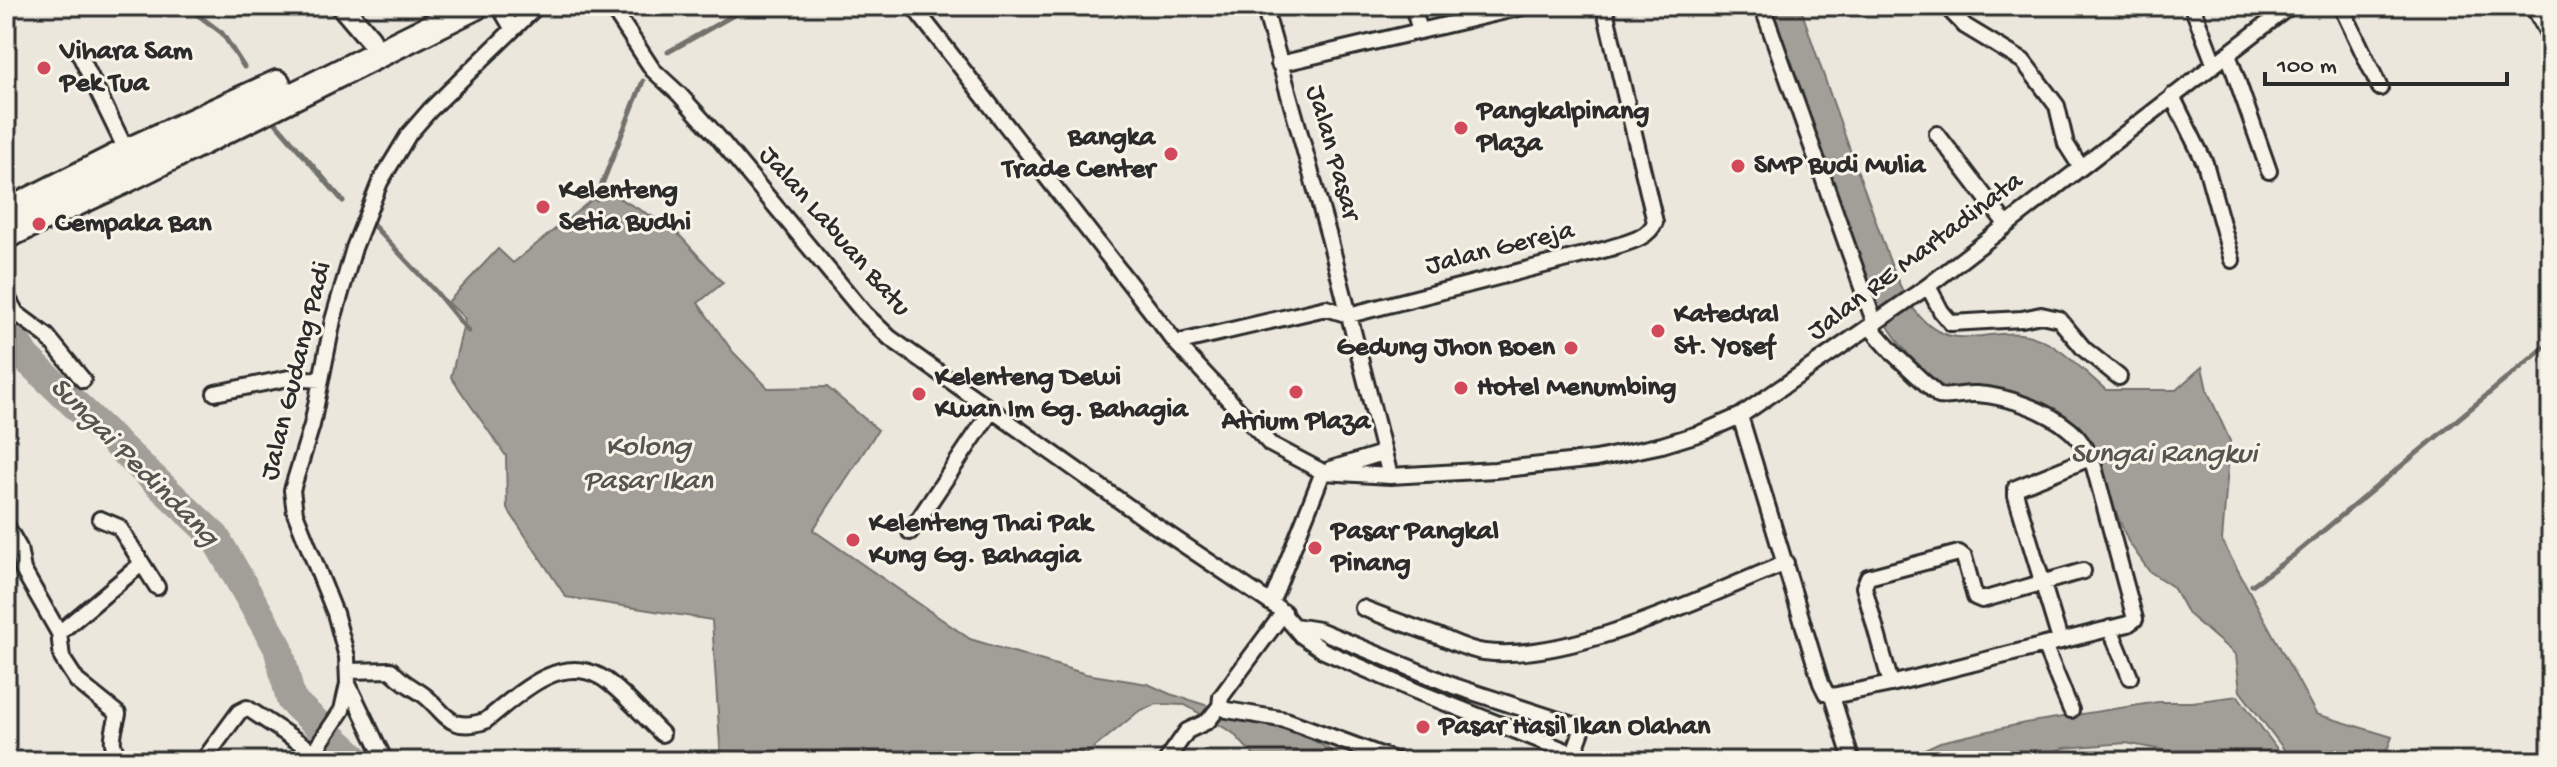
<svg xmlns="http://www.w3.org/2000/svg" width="2557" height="767" viewBox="0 0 2557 767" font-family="'Gochi Hand',sans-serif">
  <rect width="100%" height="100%" fill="#ebe7dd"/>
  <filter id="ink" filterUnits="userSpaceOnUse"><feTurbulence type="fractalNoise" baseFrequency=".0125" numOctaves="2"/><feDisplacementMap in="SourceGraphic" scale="16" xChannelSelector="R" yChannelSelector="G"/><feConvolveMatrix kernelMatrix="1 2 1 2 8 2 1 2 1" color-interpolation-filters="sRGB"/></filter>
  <g filter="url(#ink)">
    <path fill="#a29f98" stroke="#72716c" stroke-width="2" d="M 1767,6 L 1800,6 C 1822,72 1845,137 1869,202 C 1881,234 1890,269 1907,299 C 1915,312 1927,327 1942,333 C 1967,344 1995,330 2021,334 C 2054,338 2082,370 2106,390 L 2176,390 L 2202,367 L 2207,390 L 2230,441 L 2222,541 L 2316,714 L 2392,737 L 2386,753 L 2394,761 L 2293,761 L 2240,691 L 2236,655 L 2188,614 L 2173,587 L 2149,571 L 2128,541 L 2091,452 L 2060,418 L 1937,384 L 1926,376 L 1900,344 L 1875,307 Z
      M 604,190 L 673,228 L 723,283 L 698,303 L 733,352 L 768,388 L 827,387 L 878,430 L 813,530 L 970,639 L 1086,674 L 1148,684 L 1170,694 L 1305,736 L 1350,761 L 1259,761 L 1233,733 L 1185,705 L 1157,704 L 1139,711 L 1078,761 L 721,761 L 712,620 L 566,597 L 507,508 L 506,456 L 451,377 L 465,319 L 448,302 L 498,249 L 513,263 Z
      M 2238,696 L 2286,761 L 2219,761 L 2126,743 L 2064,748 L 2028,761 L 1907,761 L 1920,751 L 1940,742 L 2025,723 L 2158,702 L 2192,702 Z"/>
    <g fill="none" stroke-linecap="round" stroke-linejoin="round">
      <path stroke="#72716c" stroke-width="5" d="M 186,6 L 222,33 L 244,67
        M 668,52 L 739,12 L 743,6
        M 275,122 L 343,201
        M 596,199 L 643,81
        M 373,225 L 436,292 L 468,331
        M 2252,585 L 2294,555 L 2551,342"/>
      <path stroke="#a29f98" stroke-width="30" d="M 6,325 L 25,357 L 215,537 L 278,647 L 291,700 L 358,761"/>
      <g stroke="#2b2b2b" stroke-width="20">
        <path id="street" d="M 499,6 L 512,28
          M 611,6 L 653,70 L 679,94 L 717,136 L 864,313 L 890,338 L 1147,520 L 1278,608 L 1301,635 L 1324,651 L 1418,692 L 1574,754
          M 913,6 L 1176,343 L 1270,444 L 1323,472 L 1390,476 L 1495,470 L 1596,459 L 1662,445 L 1701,433 L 1740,416 L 1928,286 L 2290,6
          M 1264,6 L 1329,237 L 1390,476
          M 1413,6 L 1420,31
          M 1762,6 L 1875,324
          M 1946,6 L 1965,26 L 2023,61 L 2057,106 L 2066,144 L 2080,166
          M 2192,6 L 2214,63
          M 2341,6 L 2380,88
          M 2533,6 L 2551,39
          M 78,51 L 127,152
          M 2228,54 L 2269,171
          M 1279,64 L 1527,6
          M 2172,96 L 2205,163 L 2232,260
          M 1937,134 L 2006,224
          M 1928,286 L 1941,311 L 1951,323 L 2022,319 L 2041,315 L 2059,319 L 2084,349 L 2119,377
          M 6,295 L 16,313 L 47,336 L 83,380
          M 1349,315 L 1607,249 C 1624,243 1648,240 1655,222 L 1604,6
          M 1176,343 L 1326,308 L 1349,315
          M 215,393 L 289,378 L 321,380
          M 1740,416 L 1821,683 L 1826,693 L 1832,696 L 1852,761
          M 1331,469 L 1383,453
          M 100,519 L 119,527 L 157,587
          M 6,525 L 19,548 L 23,570 L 59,633 L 62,658 L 77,681 L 118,714 C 114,733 106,746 124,761
          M 910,532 L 992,410
          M 1271,603 L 1323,472
          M 1363,608 C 1388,618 1413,627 1438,636 C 1453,642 1468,650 1484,652 C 1571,663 1704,596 1786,563
          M 1284,612 L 1221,697 L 1220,706 L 1227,710 L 1286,720 L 1397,761
          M 1294,626 L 1319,630 L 1454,686 L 1583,728 L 1571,761
          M 2110,628 L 2130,677
          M 59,633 L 140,565
          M 2060,640 L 2016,496 L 2016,488 L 2090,458
          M 2044,645 L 2071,710
          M 348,671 L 391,670 C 400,681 409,685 421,693 C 444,708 446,734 485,721 C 515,698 556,654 599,676 C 617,685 646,719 662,734
          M 348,684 L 385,761
          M 1891,684 L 1864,587 L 1868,577 L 1959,553 L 1964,557 L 1975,597 L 1982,600 L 2083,571
          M 1832,696 L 1891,684 L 2128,624 L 2135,619 L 2094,467 C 2088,454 2082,440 2070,430 C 2047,410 2007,396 1977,394 C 1964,393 1952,398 1939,396 L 1895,355 L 1870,327
          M 2550,708 L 2551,707
          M 203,761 L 239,712 L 247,708 L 314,752
          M 308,761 L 342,710 L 348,684 L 347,657 L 335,613 L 295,513 L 292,490 L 312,425 L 333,320 L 354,248 L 380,182 L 409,134 L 430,110 L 537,6
          M 1166,761 L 1187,731 L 1208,721 L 1220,706"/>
      </g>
      <g stroke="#2b2b2b" stroke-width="26">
        <path id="secondary" d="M 342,6 L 370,39"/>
      </g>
      <g stroke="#2b2b2b" stroke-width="32">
        <path id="highway" d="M 6,213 L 127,152 L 277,84
          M 6,235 L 122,181 L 475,6"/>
      </g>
      <use href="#street" stroke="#f7f3e8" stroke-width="14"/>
      <use href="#secondary" stroke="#f7f3e8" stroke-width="20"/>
      <use href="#highway" stroke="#f7f3e8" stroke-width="26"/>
    </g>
  </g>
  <g fill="#d1495b" stroke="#f7f3e8" stroke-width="3">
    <circle cx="44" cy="68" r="8"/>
    <circle cx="1461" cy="128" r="8"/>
    <circle cx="1171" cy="154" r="8"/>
    <circle cx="1738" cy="166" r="8"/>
    <circle cx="543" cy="207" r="8"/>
    <circle cx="39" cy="224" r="8"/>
    <circle cx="1658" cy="331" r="8"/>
    <circle cx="1571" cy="348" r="8"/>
    <circle cx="1461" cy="388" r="8"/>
    <circle cx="1296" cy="392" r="8"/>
    <circle cx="919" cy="394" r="8"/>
    <circle cx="853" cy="540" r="8"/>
    <circle cx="1315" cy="548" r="8"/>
    <circle cx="1423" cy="727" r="8"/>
  </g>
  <g text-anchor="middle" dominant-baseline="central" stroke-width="6" stroke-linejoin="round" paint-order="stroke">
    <g font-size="28" font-weight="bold" fill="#2b2b2b" stroke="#f7f3e8" text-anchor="start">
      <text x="60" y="52">Vihara Sam<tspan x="60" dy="32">Pek Tua</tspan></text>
      <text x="1477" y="112">Pangkalpinang<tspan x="1477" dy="32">Plaza</tspan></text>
      <text x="1155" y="138" text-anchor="end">Bangka<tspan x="1155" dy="32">Trade Center</tspan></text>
      <text x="1754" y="166">SMP Budi Mulia</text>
      <text x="559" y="191">Kelenteng<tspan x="559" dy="32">Setia Budhi</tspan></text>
      <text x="55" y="224">Cempaka Ban</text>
      <text x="1674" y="315">Katedral<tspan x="1674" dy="32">St. Yosef</tspan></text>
      <text x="1555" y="348" text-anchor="end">Gedung Jhon Boen</text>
      <text x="935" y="378">Kelenteng Dewi<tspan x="935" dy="32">Kwan Im Gg. Bahagia</tspan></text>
      <text x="1477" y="388">Hotel Menumbing</text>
      <text x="1296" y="422" text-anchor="middle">Atrium Plaza</text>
      <text x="869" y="524">Kelenteng Thai Pak<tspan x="869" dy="32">Kung Gg. Bahagia</tspan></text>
      <text x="1331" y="532">Pasar Pangkal<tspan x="1331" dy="32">Pinang</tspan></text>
      <text x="1439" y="727">Pasar Hasil Ikan Olahan</text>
    </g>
    <g font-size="28" fill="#2b2b2b" stroke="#f7f3e8">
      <text transform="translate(1332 153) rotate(74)">Jalan Pasar</text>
      <text transform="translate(834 232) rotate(49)">Jalan Labuan Batu</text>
      <text transform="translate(1500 249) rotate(-14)">Jalan Gereja</text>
      <text transform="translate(1916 257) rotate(-37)">Jalan RE Martadinata</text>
      <text transform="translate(297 371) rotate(-76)">Jalan Gudang Padi</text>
    </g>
    <g font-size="30" font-style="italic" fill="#555451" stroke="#f7f3e8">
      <text x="648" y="448">Kolong<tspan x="648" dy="34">Pasar Ikan</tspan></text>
      <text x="2164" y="455">Sungai Rangkui</text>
      <text transform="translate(133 463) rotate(45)">Sungai Pedindang</text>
    </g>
  </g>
  <rect width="2557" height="767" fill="none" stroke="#f7f3e8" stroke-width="32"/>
  <rect x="16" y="16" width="2525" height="735" fill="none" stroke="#2b2b2b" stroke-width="3" filter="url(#ink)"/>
  <path d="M2265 72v12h242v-12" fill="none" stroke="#2b2b2b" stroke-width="4"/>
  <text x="2277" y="72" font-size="24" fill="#2b2b2b" stroke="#f7f3e8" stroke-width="6" paint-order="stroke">100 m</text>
</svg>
